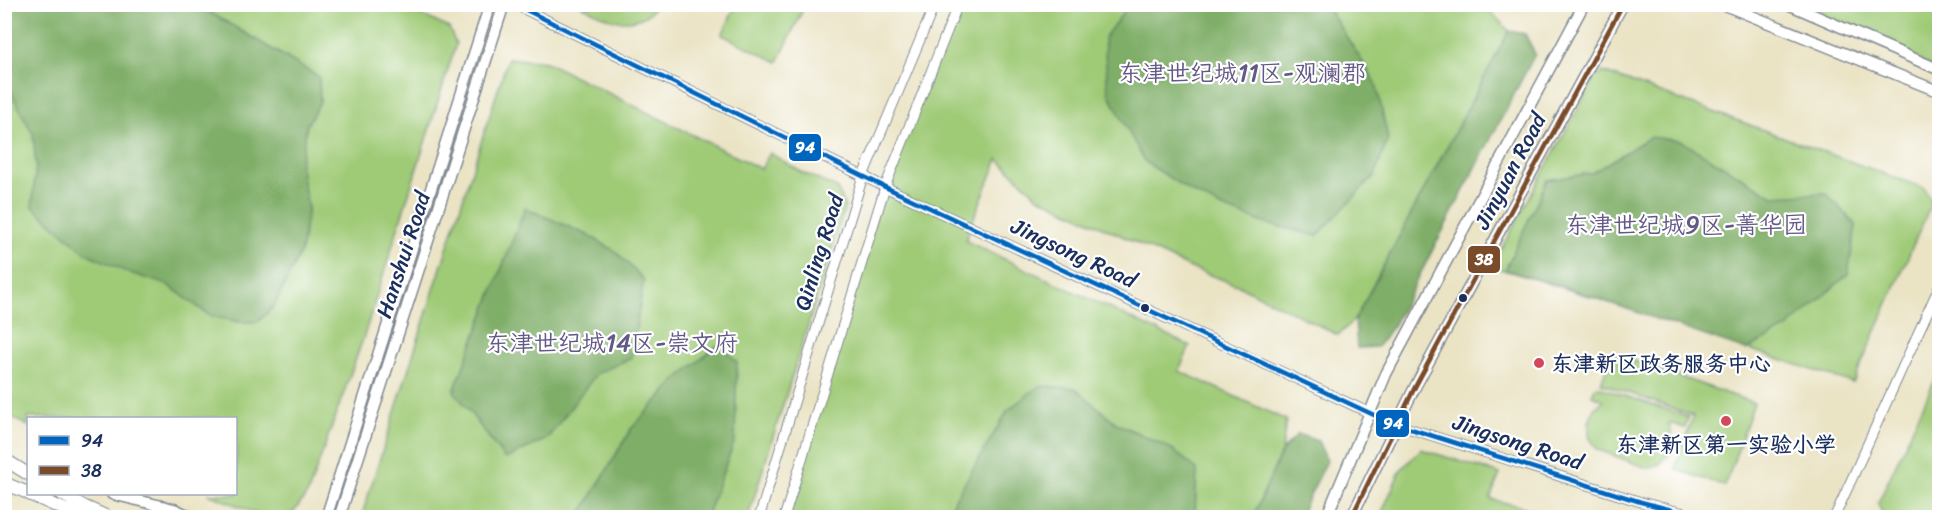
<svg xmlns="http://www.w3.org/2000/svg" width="1944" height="522" viewBox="0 0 1944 522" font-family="Sriracha,'LXGW WenKai TC',sans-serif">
  <rect width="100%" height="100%" fill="#fff"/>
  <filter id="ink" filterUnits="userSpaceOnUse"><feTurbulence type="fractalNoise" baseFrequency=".0167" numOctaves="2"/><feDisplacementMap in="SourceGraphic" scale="12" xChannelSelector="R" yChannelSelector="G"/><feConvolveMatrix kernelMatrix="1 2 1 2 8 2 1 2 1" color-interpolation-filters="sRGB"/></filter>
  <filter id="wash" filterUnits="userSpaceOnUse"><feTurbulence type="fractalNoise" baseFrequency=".008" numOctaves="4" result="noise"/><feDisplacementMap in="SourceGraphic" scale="24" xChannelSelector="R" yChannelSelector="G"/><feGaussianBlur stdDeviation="1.35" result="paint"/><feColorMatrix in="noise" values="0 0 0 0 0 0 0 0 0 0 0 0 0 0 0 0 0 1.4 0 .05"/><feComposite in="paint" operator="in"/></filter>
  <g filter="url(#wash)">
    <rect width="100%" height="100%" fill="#eae3c4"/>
    <path fill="#9fca76" stroke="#5d7c6a" stroke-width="1.5" d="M 1483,4 L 1509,31 L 1355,319 L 1338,335 L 1240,286 L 1191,268 L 1038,197 L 998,159 L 970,227 L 966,241 L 1190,346 L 1179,371 L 1286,420 L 1282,451 L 1253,517 L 784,518 L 885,187 L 960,5 Z
      M 4,5 L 401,5 L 449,28 L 456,44 L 364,336 L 308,493 L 290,517 L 266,517 L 208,494 L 236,494 L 236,418 L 28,418 L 28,426 L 5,414 Z
      M 580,5 L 655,5 C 652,12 646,17 638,19 C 616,26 599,14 580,5 Z
      M 736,5 L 805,5 L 778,62 L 722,35 Z
      M 1788,5 L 1939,5 L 1939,70 Z
      M 508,58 L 546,62 L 761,169 L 770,153 L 801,172 L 837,188 L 845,207 L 748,517 L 361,518 Z
      M 1603,72 L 1924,188 L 1932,202 L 1853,383 C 1735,346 1619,303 1500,269 L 1494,262 L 1594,79 Z
      M 1612,353 L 1754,403 L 1725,486 L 1675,469 L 1693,416 L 1601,383 Z
      M 1939,371 L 1939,517 L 1889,518 L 1883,516 L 1878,503 Z
      M 1596,386 L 1688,417 L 1685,428 L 1669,423 L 1673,442 L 1669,454 L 1660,464 L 1647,468 L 1598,450 L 1589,437 L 1589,422 L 1594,409 L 1604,400 L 1592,395 Z
      M 1421,449 L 1500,474 L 1490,499 L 1564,517 L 1380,517 L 1400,471 Z"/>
    <path fill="#7fae67" stroke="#4d6e62" stroke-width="1.5" d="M 5,4 L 198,5 L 319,77 L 320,102 L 307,125 L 300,165 L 308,208 L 301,251 L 274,306 L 258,322 L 239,322 L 210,316 L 168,285 L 127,272 L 86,253 L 32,206 L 36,166 L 33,134 L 9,89 L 5,58 Z
      M 1129,5 L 1326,5 L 1376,83 L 1388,139 L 1375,175 L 1317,236 L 1264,223 L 1220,207 L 1188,190 L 1144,161 L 1108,92 L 1104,38 Z
      M 1509,31 L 1525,34 L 1535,54 L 1394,324 L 1377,347 L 1357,348 L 1355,319 Z
      M 1650,137 L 1681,141 L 1773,196 L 1826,193 L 1856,225 L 1848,274 L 1787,328 L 1746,350 L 1567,288 L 1505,270 L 1547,180 L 1592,173 Z
      M 525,208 L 590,236 L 615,251 L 644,280 L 631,358 L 596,374 L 547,439 L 505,459 L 454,391 Z
      M 719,344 L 737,362 L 735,440 L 706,517 L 579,517 L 631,429 L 676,380 Z
      M 1039,386 L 1075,388 L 1116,423 L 1170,448 L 1197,469 L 1195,517 L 948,517 L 955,499 L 1008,410 Z
      M 1298,434 L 1318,441 L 1327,461 L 1299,517 L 1253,517 L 1282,451 Z"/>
  </g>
  <g filter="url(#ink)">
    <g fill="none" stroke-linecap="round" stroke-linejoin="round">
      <g stroke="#828991" stroke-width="11">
        <path id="tertiary" d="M 514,4 L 885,187 L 1389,422 L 1641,502 L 1703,518
          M 759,518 L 863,176 L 935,4
          M 784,518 L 885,187 L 958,4
          M 1834,518 L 1940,285"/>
      </g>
      <g stroke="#828991" stroke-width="13">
        <path id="secondary" d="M 1722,4 L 1940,92
          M 1788,4 L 1940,70
          M 326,518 L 490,4
          M 339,518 L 504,4
          M 1326,518 L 1386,374 L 1584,4
          M 1351,518 L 1415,387 L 1623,4"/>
      </g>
      <g stroke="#828991" stroke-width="13">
        <path id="primary" d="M 112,494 L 174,509 L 194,518"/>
      </g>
      <g stroke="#828991" stroke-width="14">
        <path id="trunk" d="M 4,459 L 28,474
          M 4,483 L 28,493
          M 29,494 L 84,518
          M 62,494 L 85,507 L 110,518"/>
      </g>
      <use href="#tertiary" stroke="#fff" stroke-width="9"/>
      <use href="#secondary" stroke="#fff" stroke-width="10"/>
      <use href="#primary" stroke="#fff" stroke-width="10"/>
      <use href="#trunk" stroke="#fff" stroke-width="12"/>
      <g stroke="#fff" stroke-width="9">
        <path id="bus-1" d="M 514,4 L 885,187 L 1389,422 L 1641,502 L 1703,518"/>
      </g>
      <g stroke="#fff" stroke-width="9">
        <path id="bus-2" d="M 1351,518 L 1415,387 L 1623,4"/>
      </g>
      <use href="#bus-1" stroke="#0065bd" stroke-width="4.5"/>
      <use href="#bus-2" stroke="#7a4b2a" stroke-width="4.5"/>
    </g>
  </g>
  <g fill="#1b2f5e" stroke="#fff" stroke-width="2">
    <circle cx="1463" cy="298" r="5"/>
    <circle cx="1145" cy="308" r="5"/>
  </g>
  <g fill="#d1495b" stroke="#fff" stroke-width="2">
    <circle cx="1539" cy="363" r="6"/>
    <circle cx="1726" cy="421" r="6"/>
  </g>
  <g text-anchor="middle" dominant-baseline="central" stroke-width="4.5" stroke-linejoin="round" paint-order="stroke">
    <g font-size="22" fill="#1b2f5e" stroke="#fff">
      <text transform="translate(1510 171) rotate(-62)">Jinyuan Road</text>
      <text transform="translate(819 252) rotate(-73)">Qinling Road</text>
      <text transform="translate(1074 253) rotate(25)">Jingsong Road</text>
      <text transform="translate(403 255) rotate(-72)">Hanshui Road</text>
      <text transform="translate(1518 442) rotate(18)">Jingsong Road</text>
    </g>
    <g font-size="22" font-weight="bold" fill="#1b2f5e" stroke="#fff" text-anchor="start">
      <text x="1551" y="363">东津新区政务服务中心</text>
      <text x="1726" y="444" text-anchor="middle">东津新区第一实验小学</text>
    </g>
    <g font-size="24" fill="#645887" stroke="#fff">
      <text x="1242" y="73">东津世纪城11区-观澜郡</text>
      <text x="1686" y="225">东津世纪城9区-菁华园</text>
      <text x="612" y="343">东津世纪城14区-崇文府</text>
    </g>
  </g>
  <g stroke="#fff" stroke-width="2">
    <rect x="788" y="133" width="34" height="29" rx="6" fill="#0065bd"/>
    <rect x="1467" y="245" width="34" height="29" rx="6" fill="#7a4b2a"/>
    <rect x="1375" y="409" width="35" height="29" rx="6" fill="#0065bd"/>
  </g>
  <g font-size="16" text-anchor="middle" font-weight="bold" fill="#fff">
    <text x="805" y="153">94</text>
    <text x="1484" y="265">38</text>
    <text x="1393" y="429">94</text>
  </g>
  <rect width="1944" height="522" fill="none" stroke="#fff" stroke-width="24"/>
  <rect x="27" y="417" width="210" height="78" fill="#ffffff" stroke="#a4acbf" stroke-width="1.5"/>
  <rect x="39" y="436" width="30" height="9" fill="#0065bd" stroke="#a4acbf" stroke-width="1.5"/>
  <text x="81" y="447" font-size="18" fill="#1b2f5e">94</text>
  <rect x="39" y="466" width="30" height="9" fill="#7a4b2a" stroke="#a4acbf" stroke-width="1.5"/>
  <text x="81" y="477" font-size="18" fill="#1b2f5e">38</text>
</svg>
